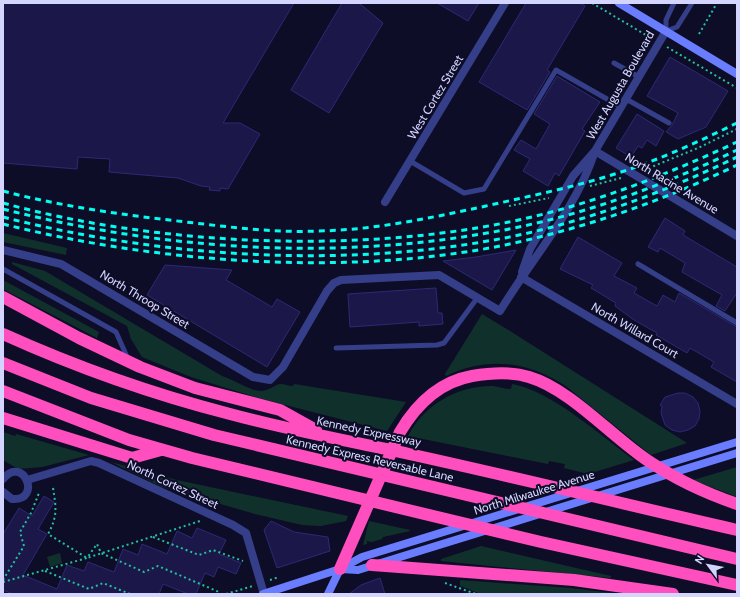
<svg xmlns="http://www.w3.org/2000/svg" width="740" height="597" viewBox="0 0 740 597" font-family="Cabin,sans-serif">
  <rect width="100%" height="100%" fill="#0e0d27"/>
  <path fill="#10312b" d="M 3,233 L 67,248 L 66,255 L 3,242 Z
    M 12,262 L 45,271 L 222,376 C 232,379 251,391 260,391 C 269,391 274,385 280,384 C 284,384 289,386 293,386 L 294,384 L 406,402 L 387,431 L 258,398 L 191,377 L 142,357 L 131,339 L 127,326 L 12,264 Z
    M 3,280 L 99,332 L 97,338 L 3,289 Z
    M 482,314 L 510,331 L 687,443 L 651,455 L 567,387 C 529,361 487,356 446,376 L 445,374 Z
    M 512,384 C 552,391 601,436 634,460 L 588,474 L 564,468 L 565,464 L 549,461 L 548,464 L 408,436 C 424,405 457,386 491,386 C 498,386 503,389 511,389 Z
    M 3,432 L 15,436 L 16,434 L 89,455 L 42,467 L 18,469 L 3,460 Z
    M 111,462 L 177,480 L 348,516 L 346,521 L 321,526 L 302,525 L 255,514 L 162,487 Z
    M 737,467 L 737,497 L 693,480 Z
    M 369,521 L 410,530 L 410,531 L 383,537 L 382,539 L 372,542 L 367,541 L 367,544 L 363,545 Z
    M 481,546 L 611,576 L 611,578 L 441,561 L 441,559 Z
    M 60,553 L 62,563 L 50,567 L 47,557 Z
    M 460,580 L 570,588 L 621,594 L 481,594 L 460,586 Z"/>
  <path fill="#1b1849" stroke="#2c2977" d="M 3,3 L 294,3 L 223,123 L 240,123 L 260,134 L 228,189 L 220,188 L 220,191 L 209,190 L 210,187 L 201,186 L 178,178 L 109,172 L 110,159 L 78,157 L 77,169 L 3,163 Z
    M 342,3 L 359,3 L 383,23 L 329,113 L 291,90 Z
    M 437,3 L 479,3 L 468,21 Z
    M 526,3 L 580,3 L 585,6 L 547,70 L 550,72 L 527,110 L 479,82 Z
    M 670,57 L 728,91 L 706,127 L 678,139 L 666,132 L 672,125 L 678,113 L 647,96 Z
    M 557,76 L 600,102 L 582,129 L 585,131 L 559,176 L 555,173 L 548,186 L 523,171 L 530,159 L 514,150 L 521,140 L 536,149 L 550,124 L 534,114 Z
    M 637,114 L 664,131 L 656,146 L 647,140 L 642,148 L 638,146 L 631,157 L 616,148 Z
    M 665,218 L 685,231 L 683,235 L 737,267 L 737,293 L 725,311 L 716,306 L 722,295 L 682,272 L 685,263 L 660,248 L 658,252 L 648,247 Z
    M 578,237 L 622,263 L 614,276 L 637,288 L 634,293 L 657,306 L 663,295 L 675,302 L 679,293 L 737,327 L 737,382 L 711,367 L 714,362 L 690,348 L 687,353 L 656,335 L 657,333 L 634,320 L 615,306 L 616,303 L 591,288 L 593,285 L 560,269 Z
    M 516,250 L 492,290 L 443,261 L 476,257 Z
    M 165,265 L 232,270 L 226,280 L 272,307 L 277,299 L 300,312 L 267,367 L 147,295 Z
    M 436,288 L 438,313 L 442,313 L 443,324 L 419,326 L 419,322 L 350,327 L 348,294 Z
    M 678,393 L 685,393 L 693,397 L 698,403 L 700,411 L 699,419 L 695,426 L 688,430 L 680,432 L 672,430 L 665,425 L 661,413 L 662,406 L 660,405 L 665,397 Z
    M 44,496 L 54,502 L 38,529 L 47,534 L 23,575 L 57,589 L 67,565 L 84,571 L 88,562 L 114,572 L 123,549 L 138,555 L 142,544 L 167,554 L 177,531 L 192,538 L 197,528 L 226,540 L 219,554 L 241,563 L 236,574 L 218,567 L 214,577 L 205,573 L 196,594 L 188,594 L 163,584 L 159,594 L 13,594 L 3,590 L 3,534 L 19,508 L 32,516 Z
    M 271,521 L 294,532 L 328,537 L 330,551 L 277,568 L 264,530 Z
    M 380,578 L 385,594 L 349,594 L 361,585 Z"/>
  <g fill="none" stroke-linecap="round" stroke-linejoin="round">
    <path stroke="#27bf9f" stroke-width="2" stroke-dasharray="2 3" stroke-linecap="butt" d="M 592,3 L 651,38
      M 699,34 L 717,3
      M 667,47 L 737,88
      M 644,170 L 698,148 L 737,129
      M 590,186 L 621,178
      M 509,206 L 549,198
      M 53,488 C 56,507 58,516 48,534 L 87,558 L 200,521
      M 153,537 L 199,555 L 213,550 L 243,561
      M 45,571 L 89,589 L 103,583 L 130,594
      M 3,580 L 24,546 L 20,532 L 31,513 L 39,493
      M 270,580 L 279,577
      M 3,582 L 87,558 L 97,544 L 101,553 L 144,572 L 158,566 L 219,592
      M 445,583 L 476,594
      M 3,594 L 4,594
      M 226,594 L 253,586"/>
    <path stroke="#353f89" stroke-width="5" d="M 674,3 L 666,20 L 666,31 L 677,27 L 692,3
      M 614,63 L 639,77
      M 626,99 L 669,123
      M 410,161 L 464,193 L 484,189 L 556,70 L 621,107
      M 638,264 L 737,323
      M 3,269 L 116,332 L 128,359
      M 336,348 L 437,345 L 444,343 L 478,297"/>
    <path stroke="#353f89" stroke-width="8" d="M 595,151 L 737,236
      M 385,202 L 505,3
      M 3,250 L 61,264 L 253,377 L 270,380 L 283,367 L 327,291 L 334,283 L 341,280 L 439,275 L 500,311 C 532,258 576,210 595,151
      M 522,272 L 530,249 L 573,176 L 595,151 L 666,31
      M 521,277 L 737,404
      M 3,479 C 23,454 43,501 12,499 L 3,492
      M 27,480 L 91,461 L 99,463 L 233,525 L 246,533 L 264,594"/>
    <path stroke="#6a7dff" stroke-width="8" d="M 619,3 L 737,74
      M 341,569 L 358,570 L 737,453
      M 263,594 L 340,569 L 362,557 L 737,442
      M 328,594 L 340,569"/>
    <path stroke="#ff4ebd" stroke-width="12" d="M 3,297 L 79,338 L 140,367 L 195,388 L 280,410 L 316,430
      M 3,334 C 76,367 152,394 230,414 C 289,430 349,441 409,454 C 519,478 628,505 737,530
      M 3,363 L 91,398 L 214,435 L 737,559
      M 3,391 L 129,440 L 192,458 L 541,542 L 737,585
      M 3,418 L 132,458 L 161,450
      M 372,565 L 574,580 L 673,594
      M 340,569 L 400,432 C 416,405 439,382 472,376 C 490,373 510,371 529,377 C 570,389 611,436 647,460 C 675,479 705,493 737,504"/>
    <path stroke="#00fef2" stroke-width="3" stroke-dasharray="6 5" stroke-linecap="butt" d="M 3,191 C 63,207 125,215 186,222 C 230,227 273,233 318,231 C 375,230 430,218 486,206 C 530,196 575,187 618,173 C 659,160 698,142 737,123
      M 3,203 C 155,245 355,254 509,222 C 588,206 664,176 737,142
      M 3,209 C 160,249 327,261 487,233 C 573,219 658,188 737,150
      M 3,217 C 167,259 358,270 524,234 C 598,217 669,190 737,157
      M 3,224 C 158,263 348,277 505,245 C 585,228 663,201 737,165"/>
  </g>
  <g text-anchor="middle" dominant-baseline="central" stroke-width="4" stroke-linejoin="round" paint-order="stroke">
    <g font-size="12" fill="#d3d5ff" stroke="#0e0d27">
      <text transform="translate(620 85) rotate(-60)">West Augusta Boulevard</text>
      <text transform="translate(435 97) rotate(-59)">West Cortez Street</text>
      <text transform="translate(672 183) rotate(31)">North Racine Avenue</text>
      <text transform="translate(145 299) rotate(31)">North Throop Street</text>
      <text transform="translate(635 330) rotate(30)">North Willard Court</text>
      <text transform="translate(369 431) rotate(12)">Kennedy Expressway</text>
      <text transform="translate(370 458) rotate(13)">Kennedy Express Reversable Lane</text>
      <text transform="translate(173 484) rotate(25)">North Cortez Street</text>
      <text transform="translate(534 492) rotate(-17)">North Milwaukee Avenue</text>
    </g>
  </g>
  <rect width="740" height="597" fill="none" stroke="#d3d5ff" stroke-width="8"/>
  <g transform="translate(708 565) rotate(302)" stroke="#0e0d27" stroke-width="3" paint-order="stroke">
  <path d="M0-3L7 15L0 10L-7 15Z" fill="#d3d5ff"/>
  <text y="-6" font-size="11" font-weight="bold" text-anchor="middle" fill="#d3d5ff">N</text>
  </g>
</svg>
